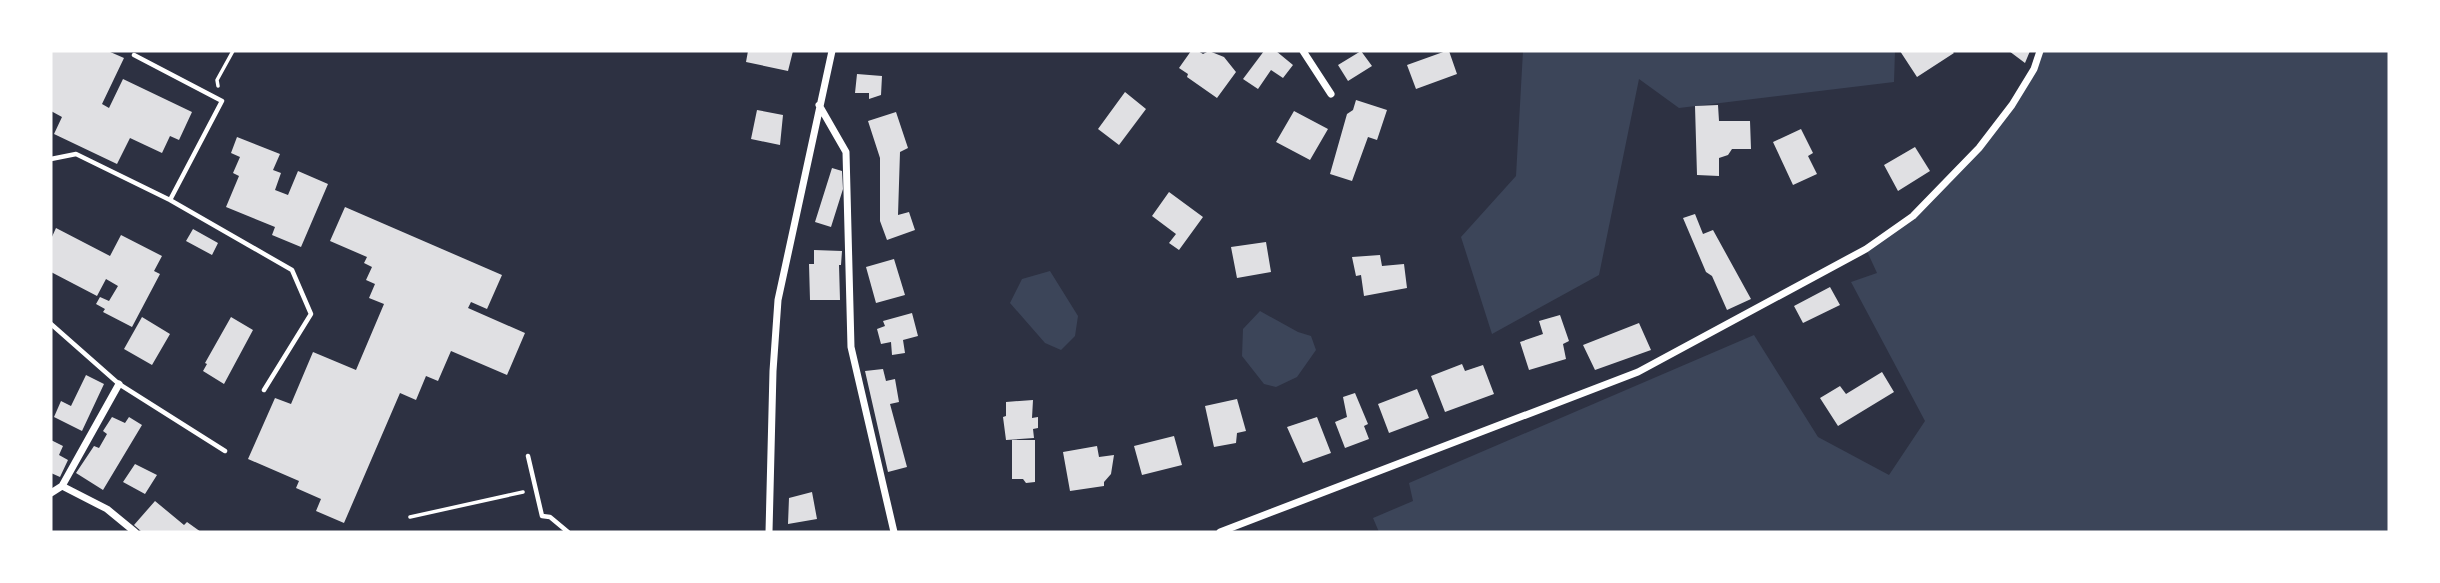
<svg xmlns="http://www.w3.org/2000/svg" width="2440" height="583" viewBox="0 0 2440 583" font-family="Lato,sans-serif">
  <rect width="100%" height="100%" fill="#2d3142"/>
  <path fill="#3c4559" d="M 1523,51 L 1895,51 L 1894,82 L 1679,108 L 1639,79 L 1599,275 L 1492,334 L 1461,237 L 1516,176 Z
    M 2040,51 L 2389,51 L 2389,532 L 1379,532 L 1373,518 L 1413,501 L 1409,483 L 1754,335 L 1818,437 L 1889,475 L 1925,421 L 1851,282 L 1877,273 L 1866,249 L 1913,216 L 1979,148 L 2012,105 Z
    M 1050,271 L 1078,316 L 1075,336 L 1061,350 L 1045,343 L 1010,303 L 1022,279 Z
    M 1260,311 L 1298,332 L 1311,336 L 1316,350 L 1297,377 L 1276,387 L 1264,384 L 1242,356 L 1243,329 Z"/>
  <path fill="#e0e0e3" d="M 51,51 L 108,51 L 124,58 L 102,104 L 109,108 L 123,79 L 192,112 L 179,140 L 170,136 L 162,153 L 130,138 L 117,164 L 54,134 L 62,117 L 51,111 Z
    M 748,51 L 793,51 L 788,71 L 746,62 Z
    M 1191,51 L 1198,51 L 1203,54 L 1209,51 L 1224,57 L 1236,72 L 1217,98 L 1187,77 L 1188,74 L 1179,68 Z
    M 1264,51 L 1276,51 L 1293,65 L 1283,78 L 1271,70 L 1258,89 L 1243,79 Z
    M 1361,51 L 1372,66 L 1348,81 L 1338,65 Z
    M 1446,51 L 1449,51 L 1457,74 L 1416,89 L 1407,65 Z
    M 1900,51 L 1952,51 L 1954,53 L 1917,77 Z
    M 2009,51 L 2030,51 L 2025,63 Z
    M 857,74 L 882,76 L 881,95 L 869,99 L 869,93 L 855,93 Z
    M 1125,92 L 1146,109 L 1119,145 L 1098,129 Z
    M 1356,100 L 1387,110 L 1377,140 L 1368,137 L 1352,181 L 1330,174 L 1347,114 L 1353,110 Z
    M 1718,105 L 1719,121 L 1750,121 L 1751,149 L 1732,149 L 1728,155 L 1719,158 L 1719,176 L 1697,175 L 1695,106 Z
    M 757,110 L 783,115 L 780,145 L 751,139 Z
    M 1294,111 L 1328,129 L 1310,160 L 1276,142 Z
    M 896,112 L 908,148 L 900,152 L 898,215 L 909,212 L 915,230 L 887,240 L 880,221 L 880,158 L 868,121 Z
    M 1801,129 L 1813,153 L 1808,156 L 1817,174 L 1793,185 L 1773,142 Z
    M 237,137 L 280,154 L 273,170 L 281,173 L 275,190 L 288,195 L 298,171 L 328,184 L 301,247 L 272,235 L 275,227 L 226,207 L 239,176 L 233,173 L 240,157 L 231,153 Z
    M 1915,147 L 1930,171 L 1898,191 L 1884,165 Z
    M 832,168 L 842,171 L 843,189 L 831,227 L 815,222 Z
    M 1169,192 L 1203,217 L 1179,250 L 1169,243 L 1176,234 L 1152,216 Z
    M 345,207 L 502,275 L 487,309 L 471,302 L 468,308 L 525,333 L 507,375 L 451,351 L 438,381 L 426,376 L 416,400 L 400,393 L 344,523 L 316,511 L 321,499 L 296,488 L 299,481 L 248,459 L 275,398 L 291,404 L 313,352 L 356,370 L 384,304 L 369,298 L 375,284 L 366,280 L 372,267 L 364,263 L 367,257 L 330,241 Z
    M 1695,214 L 1703,234 L 1713,230 L 1751,299 L 1727,310 L 1712,276 L 1706,272 L 1683,218 Z
    M 56,228 L 110,256 L 121,235 L 162,256 L 154,271 L 160,274 L 132,327 L 103,312 L 105,309 L 96,304 L 100,297 L 109,301 L 118,286 L 106,279 L 97,296 L 51,272 L 51,239 Z
    M 193,229 L 218,243 L 212,255 L 186,241 Z
    M 1266,242 L 1271,272 L 1237,278 L 1231,247 Z
    M 814,250 L 842,251 L 841,265 L 839,265 L 840,300 L 810,300 L 809,264 L 814,264 Z
    M 1380,255 L 1382,266 L 1404,264 L 1407,288 L 1364,296 L 1361,275 L 1356,276 L 1352,257 Z
    M 894,259 L 905,295 L 876,303 L 866,267 Z
    M 1830,287 L 1840,305 L 1803,323 L 1794,306 Z
    M 912,313 L 918,336 L 903,340 L 905,353 L 892,355 L 891,342 L 881,344 L 877,329 L 885,326 L 883,321 Z
    M 1560,315 L 1569,341 L 1563,344 L 1566,359 L 1529,370 L 1520,342 L 1543,334 L 1539,321 Z
    M 142,317 L 170,334 L 152,365 L 124,349 Z
    M 231,317 L 253,330 L 224,384 L 203,371 L 207,364 L 205,363 Z
    M 1639,323 L 1651,350 L 1595,370 L 1583,345 Z
    M 1462,364 L 1465,371 L 1483,365 L 1494,394 L 1445,412 L 1431,376 Z
    M 883,369 L 886,381 L 895,379 L 899,402 L 890,404 L 907,467 L 888,472 L 865,371 Z
    M 1882,372 L 1894,392 L 1838,426 L 1820,398 L 1840,386 L 1846,394 Z
    M 86,375 L 104,384 L 82,431 L 54,417 L 61,401 L 71,406 Z
    M 1417,389 L 1429,418 L 1389,433 L 1378,404 Z
    M 1355,393 L 1368,424 L 1364,426 L 1369,439 L 1345,448 L 1335,422 L 1347,417 L 1343,397 Z
    M 1237,399 L 1246,431 L 1237,433 L 1236,443 L 1214,447 L 1205,406 Z
    M 1033,400 L 1032,418 L 1038,417 L 1038,428 L 1033,429 L 1034,438 L 1006,440 L 1003,417 L 1006,416 L 1006,402 Z
    M 112,417 L 125,423 L 129,417 L 142,425 L 103,490 L 76,473 L 94,446 L 99,448 L 107,434 L 103,431 Z
    M 1317,417 L 1331,453 L 1303,463 L 1287,427 Z
    M 1174,436 L 1182,465 L 1142,475 L 1134,446 Z
    M 51,440 L 63,446 L 59,455 L 68,460 L 60,477 L 51,473 Z
    M 1012,440 L 1035,440 L 1035,482 L 1026,483 L 1023,479 L 1012,479 Z
    M 1097,446 L 1099,457 L 1114,455 L 1111,474 L 1104,482 L 1104,486 L 1070,491 L 1063,452 Z
    M 135,464 L 157,475 L 145,494 L 123,482 Z
    M 812,492 L 817,519 L 788,524 L 789,498 Z
    M 155,501 L 184,525 L 187,522 L 201,532 L 142,532 L 134,525 Z"/>
  <g fill="none" stroke-linecap="round" stroke-linejoin="round">
    <path stroke="#fff" stroke-width="3.5" d="M 218,86 L 217,80 L 233,51
      M 410,517 L 523,492"/>
    <path stroke="#fff" stroke-width="4.5" d="M 134,55 L 222,101 L 170,200
      M 51,159 L 76,154 L 170,200 L 292,270 L 311,314 L 264,390
      M 51,324 L 119,384 L 225,451
      M 528,456 L 542,516 L 550,517 L 568,532"/>
    <path stroke="#fff" stroke-width="7" d="M 1303,51 L 1331,94
      M 819,105 L 846,152 L 851,347 L 894,532
      M 62,486 L 119,384
      M 51,493 L 62,486 L 107,509 L 135,532
      M 769,532 L 773,371 L 778,300 L 832,51
      M 1220,532 L 1638,372 L 1866,249 L 1913,216 L 1979,148 L 2012,105 L 2034,69 L 2040,51"/>
  </g>
  <rect width="2440" height="583" fill="none" stroke="#ffffff" stroke-width="105"/>
</svg>
